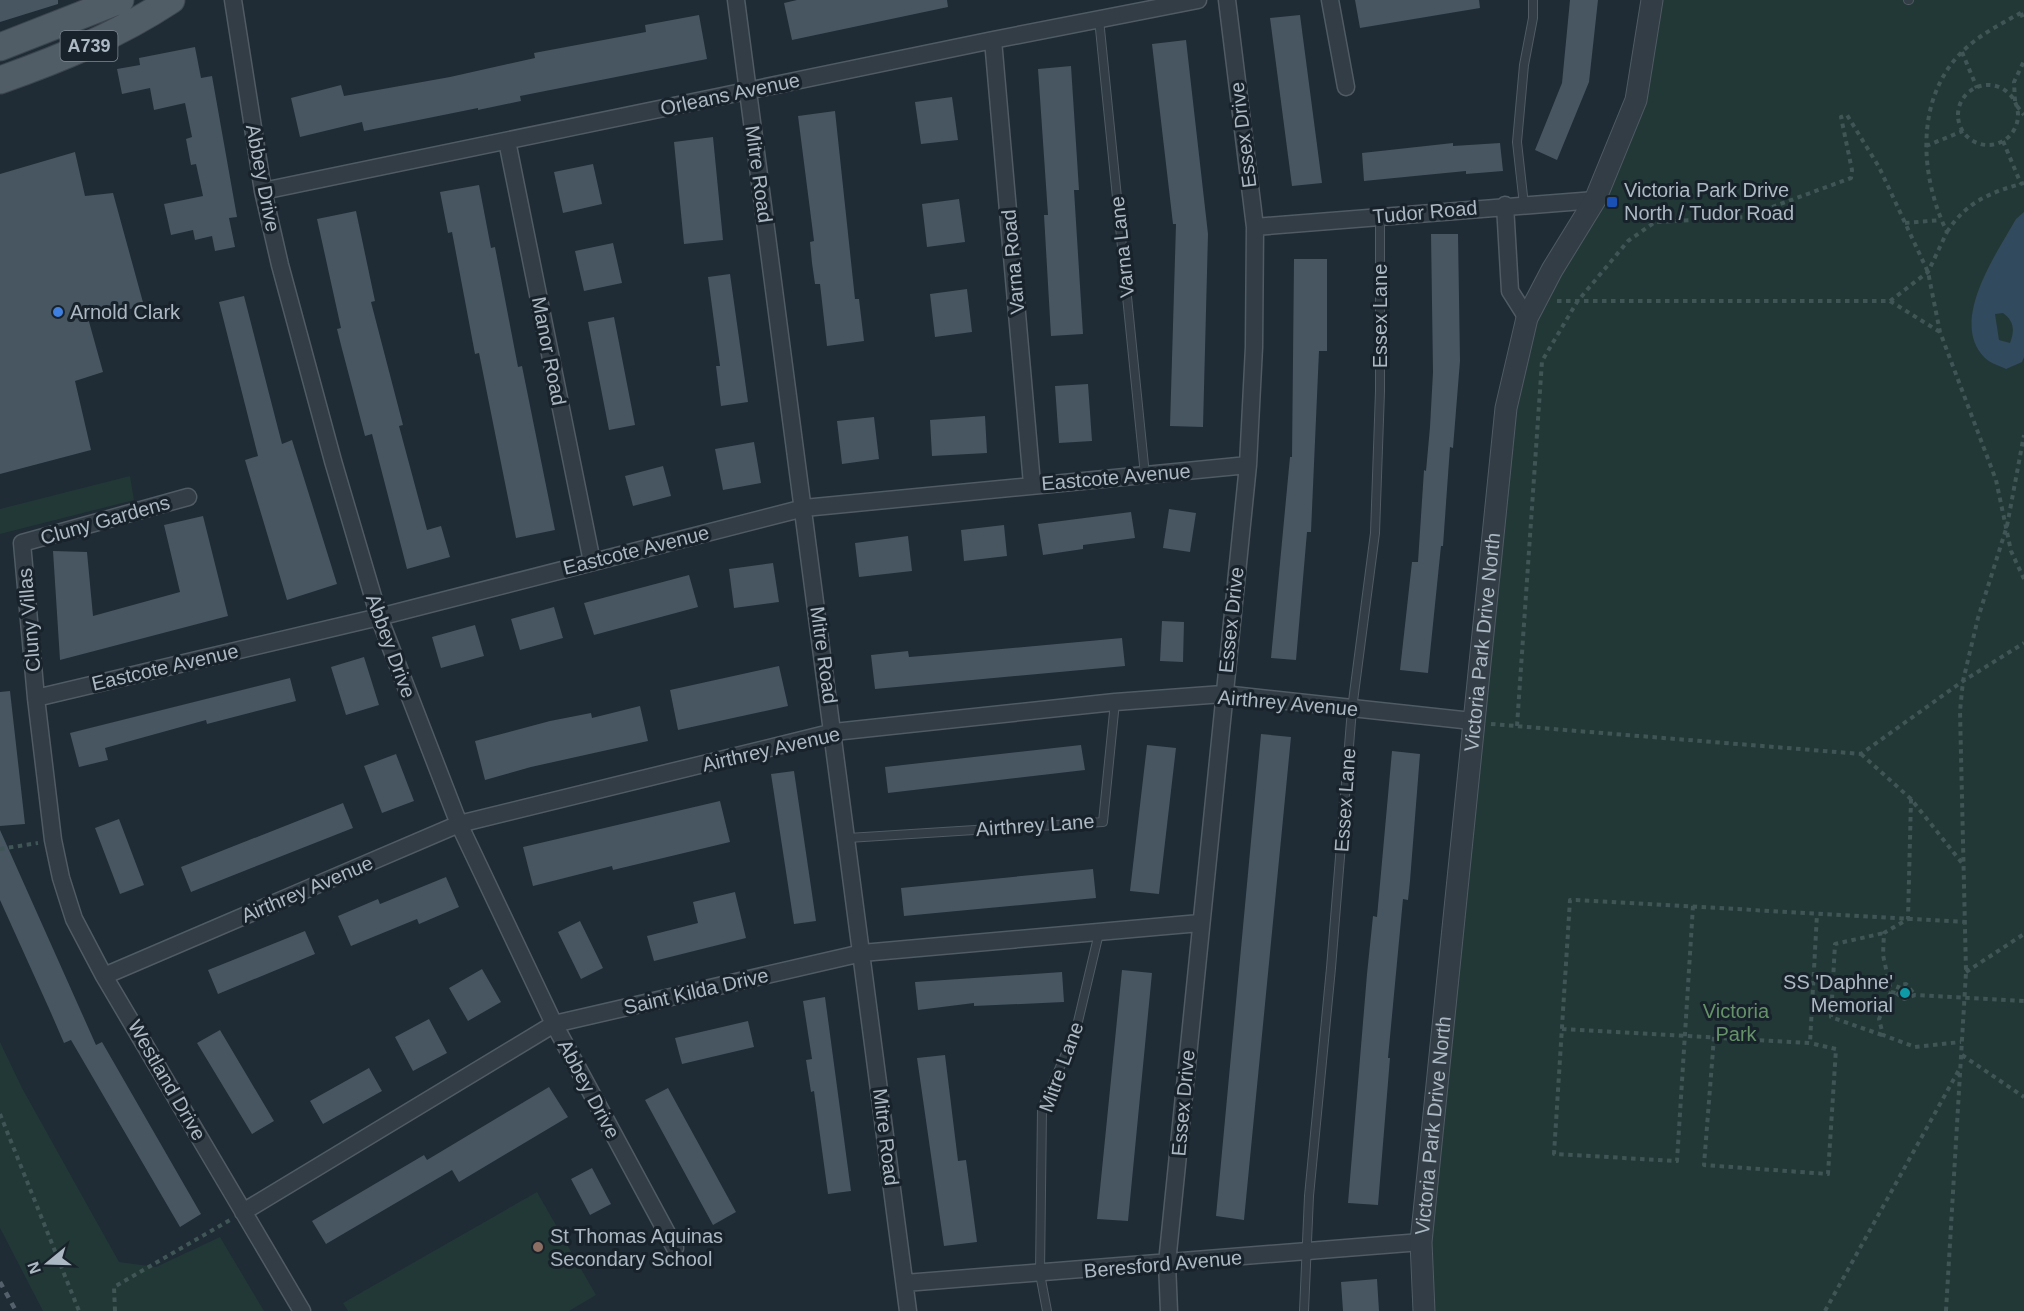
<svg xmlns="http://www.w3.org/2000/svg" width="2024" height="1311" viewBox="0 0 2024 1311" font-family="Arial,sans-serif">
  <rect width="100%" height="100%" fill="#1f2b35"/>
  <path fill="#223837" d="M 1652,0 L 2024,0 L 2024,1311 L 1424,1311 L 1421,1242 L 1527,318 L 1636,100 Z
    M 130,476 L 134,500 L 0,534 L 0,509 Z
    M 0,1042 L 22,1088 L 119,1262 L 156,1267 L 220,1237 L 264,1311 L 43,1311 L 0,1228 Z
    M 537,1192 L 596,1295 L 569,1311 L 348,1311 L 343,1303 Z"/>
  <path fill="#324a5d" fill-rule="evenodd" d="M 2024,212 L 2024,357 L 2022,362 L 2006,369 C 2000,366 1990,363 1985,358 C 1948,322 1997,253 2016,219 ZM 2003,313 C 2014,321 2015,330 2010,343 L 1999,340 L 1995,314 Z"/>
  <path fill="#475661" d="M 0,0 L 58,0 L 58,4 L 0,22 Z
    M 797,0 L 947,0 L 948,7 L 792,40 L 784,3 Z
    M 1355,0 L 1479,0 L 1480,8 L 1360,28 Z
    M 1570,0 L 1598,0 L 1589,82 L 1557,160 L 1535,150 L 1562,83 Z
    M 699,15 L 707,59 L 520,96 L 521,101 L 478,110 L 478,108 L 364,131 L 362,122 L 300,137 L 291,98 L 341,85 L 344,96 L 450,77 L 535,58 L 534,53 L 646,32 L 645,25 Z
    M 1300,15 L 1322,183 L 1292,186 L 1270,18 Z
    M 1186,40 L 1208,234 L 1203,427 L 1170,426 L 1176,224 L 1173,224 L 1152,44 Z
    M 195,47 L 201,78 L 212,76 L 237,217 L 229,218 L 235,247 L 215,251 L 212,236 L 195,240 L 193,230 L 171,235 L 164,204 L 203,196 L 196,164 L 191,165 L 186,139 L 192,137 L 185,103 L 154,110 L 150,88 L 122,94 L 117,69 L 140,65 L 139,58 Z
    M 1071,66 L 1079,190 L 1074,190 L 1083,334 L 1051,336 L 1044,215 L 1048,215 L 1038,69 Z
    M 952,97 L 958,140 L 921,144 L 915,102 Z
    M 835,111 L 855,299 L 859,299 L 864,341 L 827,346 L 820,284 L 815,284 L 812,263 L 810,242 L 814,241 L 798,116 Z
    M 713,137 L 723,240 L 684,244 L 674,142 Z
    M 1453,143 L 1453,146 L 1500,143 L 1503,171 L 1466,174 L 1466,171 L 1364,181 L 1362,153 Z
    M 75,152 L 85,196 L 113,193 L 144,306 L 88,318 L 103,372 L 75,381 L 91,450 L 0,474 L 0,174 Z
    M 593,164 L 602,204 L 563,213 L 554,172 Z
    M 479,185 L 491,248 L 495,247 L 518,367 L 522,366 L 555,530 L 516,538 L 479,353 L 475,354 L 452,232 L 448,233 L 440,192 Z
    M 959,199 L 965,242 L 927,247 L 922,204 Z
    M 356,211 L 375,301 L 371,302 L 403,425 L 399,426 L 427,530 L 441,526 L 450,557 L 407,569 L 372,434 L 365,436 L 342,349 L 337,329 L 341,328 L 317,219 Z
    M 1431,234 L 1458,234 L 1460,361 L 1453,448 L 1450,447 L 1443,546 L 1441,546 L 1428,673 L 1400,670 L 1412,562 L 1418,562 L 1424,470 L 1426,471 L 1430,427 L 1433,372 Z
    M 613,243 L 622,283 L 584,291 L 575,251 Z
    M 1294,259 L 1327,259 L 1327,351 L 1319,351 L 1312,509 L 1311,532 L 1307,532 L 1296,660 L 1271,658 L 1290,457 L 1292,457 Z
    M 730,274 L 748,402 L 721,406 L 716,366 L 720,366 L 708,277 Z
    M 967,289 L 972,332 L 935,337 L 930,294 Z
    M 244,296 L 282,444 L 292,440 L 337,584 L 287,600 L 245,460 L 258,456 L 219,302 Z
    M 614,317 L 635,425 L 609,430 L 588,322 Z
    M 1088,384 L 1092,441 L 1059,443 L 1055,386 Z
    M 985,416 L 987,453 L 932,456 L 930,420 Z
    M 874,417 L 879,459 L 842,464 L 837,421 Z
    M 754,442 L 761,483 L 723,490 L 715,449 Z
    M 663,466 L 671,496 L 633,506 L 625,476 Z
    M 1169,509 L 1196,513 L 1190,552 L 1163,548 Z
    M 1131,512 L 1135,538 L 1083,545 L 1083,549 L 1043,555 L 1038,524 Z
    M 203,516 L 228,616 L 60,660 L 53,551 L 87,552 L 93,616 L 180,592 L 164,525 Z
    M 1004,525 L 1007,556 L 964,561 L 961,530 Z
    M 908,536 L 912,571 L 859,577 L 855,543 Z
    M 773,563 L 779,602 L 734,608 L 729,569 Z
    M 689,575 L 698,607 L 594,635 L 584,603 Z
    M 554,607 L 563,638 L 520,650 L 511,619 Z
    M 1162,621 L 1184,622 L 1183,662 L 1160,661 Z
    M 475,625 L 484,656 L 441,668 L 432,637 Z
    M 1122,638 L 1125,666 L 875,689 L 871,655 L 908,651 L 909,657 L 946,654 Z
    M 364,657 L 379,705 L 346,715 L 331,667 Z
    M 779,666 L 788,706 L 678,730 L 670,690 Z
    M 290,678 L 296,701 L 207,724 L 206,720 L 105,748 L 108,760 L 79,767 L 70,733 Z
    M 10,691 L 25,824 L 0,826 L 0,692 Z
    M 640,706 L 648,741 L 531,767 L 485,780 L 475,741 L 550,721 L 591,713 L 592,718 Z
    M 1261,734 L 1291,737 L 1244,1220 L 1216,1216 Z
    M 1081,745 L 1085,770 L 888,793 L 885,767 Z
    M 1147,745 L 1176,748 L 1159,894 L 1130,891 Z
    M 1392,751 L 1420,754 L 1410,881 L 1408,900 L 1403,899 L 1388,1058 L 1390,1058 L 1378,1205 L 1348,1203 L 1367,974 L 1373,916 L 1377,917 Z
    M 396,754 L 414,801 L 382,813 L 364,766 Z
    M 794,771 L 816,921 L 794,924 L 771,774 Z
    M 720,801 L 730,842 L 613,870 L 612,866 L 533,886 L 523,847 Z
    M 343,803 L 353,828 L 191,892 L 181,867 Z
    M 119,819 L 144,885 L 120,894 L 95,828 Z
    M 0,830 L 96,1045 L 102,1042 L 201,1214 L 180,1227 L 71,1040 L 64,1043 L 51,1013 L 0,900 Z
    M 1093,869 L 1096,898 L 904,916 L 901,888 Z
    M 446,877 L 459,907 L 419,924 L 417,919 L 351,946 L 338,916 L 378,899 L 380,904 Z
    M 735,892 L 746,938 L 654,961 L 647,936 L 698,923 L 693,902 Z
    M 580,921 L 603,968 L 581,979 L 558,932 Z
    M 305,931 L 315,954 L 218,994 L 208,970 Z
    M 482,969 L 501,1002 L 468,1021 L 449,988 Z
    M 1122,970 L 1152,973 L 1128,1221 L 1097,1219 Z
    M 1062,972 L 1064,1002 L 974,1006 L 974,1003 L 918,1010 L 915,982 Z
    M 825,997 L 851,1191 L 828,1194 L 814,1091 L 811,1092 L 806,1060 L 812,1059 L 803,1001 Z
    M 429,1019 L 447,1053 L 413,1071 L 395,1037 Z
    M 748,1021 L 754,1047 L 682,1064 L 675,1038 Z
    M 220,1030 L 274,1121 L 252,1134 L 197,1043 Z
    M 945,1055 L 958,1161 L 966,1160 L 977,1242 L 944,1246 L 917,1058 Z
    M 369,1068 L 382,1091 L 323,1124 L 310,1101 Z
    M 549,1087 L 568,1117 L 459,1182 L 452,1170 L 326,1244 L 312,1221 L 424,1155 L 427,1160 Z
    M 668,1088 L 736,1212 L 713,1225 L 645,1100 Z
    M 592,1168 L 611,1204 L 590,1215 L 571,1179 Z
    M 1377,1279 L 1379,1311 L 1343,1311 L 1341,1282 Z"/>
  <g fill="none" stroke-linecap="round" stroke-linejoin="round">
    <g stroke="#505b64" stroke-width="10">
      <path id="service" d="M 1908,0 L 1909,0
        M 1099,19 L 1145,475
        M 1524,205 L 1517,142 L 1524,65 L 1533,18 L 1533,0
        M 848,838 L 1103,822 L 1115,702
        M 1047,1311 L 1040,1274 L 1042,1109 L 1076,1030 L 1099,933
        M 1304,1311 L 1309,1196 L 1331,968 L 1352,709 L 1375,533 L 1380,391 L 1380,217"/>
    </g>
    <g stroke="#505b64" stroke-width="19">
      <path id="minor" d="M 233,0 L 263,191 L 280,265 L 333,461 L 379,617 L 459,824 L 554,1024 L 675,1248
        M 736,0 L 908,1311
        M 1330,0 L 1346,87
        M 993,40 L 1032,484
        M 507,141 L 592,562
        M 263,191 L 993,40 L 1198,0
        M 1505,205 L 1510,291 L 1527,318
        M 1255,227 L 1595,200
        M 188,497 L 22,543 L 36,698 L 53,840 L 61,878 L 74,919 L 104,976 L 302,1311
        M 36,698 L 379,617 L 804,508 L 1248,465
        M 104,976 L 459,824 L 834,732 L 1115,702 L 1223,694 L 1472,721
        M 243,1212 L 554,1024 L 862,953 L 1200,923
        M 905,1283 L 1421,1242
        M 1169,1311 L 1167,1263 L 1248,465 L 1254,347 L 1255,227 L 1227,0"/>
    </g>
    <g stroke="#505b64" stroke-width="23">
      <g id="tertiary">
        <path id="s1" d="M 1424,1311 L 1421,1242 L 1506,408 L 1527,318 L 1552,270 L 1595,200 L 1636,100 L 1652,0"/>
      </g>
    </g>
    <g stroke="#3c464f" stroke-width="29">
      <path id="primary" d="M 0,47 L 120,0
        M 0,80 C 60,59 118,35 171,0"/>
    </g>
    <path stroke="#405555" stroke-width="4" stroke-dasharray="4.5 4.5" stroke-linecap="butt" d="M 2021,13 L 2024,21
      M 1962,52 L 1977,88
      M1958 115a30 30 0 1 1 60 0a30 30 0 1 1-60 0Z
      M 2015,101 L 2014,82 L 2024,61
      M 2017,106 L 2024,115
      M 2003,141 L 2021,184
      M 1926,146 L 1963,131
      M 1905,223 L 1941,220
      M 1947,232 C 1966,202 1991,192 2024,183
      M 1557,301 L 1890,301 L 1940,332
      M 1890,301 L 1928,272 L 1947,232 C 1920,177 1914,98 1963,51 C 1980,34 2003,23 2024,11
      M 1491,724 L 1861,754 L 1963,681 L 2024,643
      M 1517,726 L 1542,361 L 1577,302 L 1628,241 L 1655,222 L 1745,217 L 1851,178 L 1852,170 L 1841,117 L 1847,115 L 1879,167 L 1928,272 L 1940,332 L 1996,480 L 2011,551 L 2024,579
      M 1861,754 L 1911,799 L 1962,863
      M 1911,799 L 1908,919 L 1884,933 L 1883,955 L 1891,992 L 1879,1019 L 1883,1035 L 1915,1047 L 1961,1042
      M 0,849 L 38,843
      M 1693,906 L 1677,1161 L 1554,1154 L 1570,900 L 1576,900 L 1966,922
      M 1966,972 L 2024,934
      M 1891,992 L 1896,993 L 1899,985 L 1906,984 L 1915,995
      M 1896,993 L 1904,999 L 1915,995 L 2024,1001
      M 1562,1029 L 1810,1043 L 1817,914
      M 1882,1035 L 1831,1017 L 1835,944 L 1884,933
      M 1714,1037 L 1704,1165 L 1828,1174 L 1836,1049 L 1810,1043
      M 1962,1055 L 2024,1097
      M 0,1114 L 79,1311
      M 115,1311 L 114,1287 L 230,1220
      M 1825,1311 L 1960,1068
      M 1946,1311 L 1966,972 L 1960,711 L 1963,681 L 1978,618 L 2007,526 L 2024,435"/>
    <use href="#service" stroke="#323d46" stroke-width="8"/>
    <use href="#minor" stroke="#323d46" stroke-width="16"/>
    <use href="#tertiary" stroke="#323d46" stroke-width="21"/>
    <use href="#primary" stroke="#505c66" stroke-width="27"/>
    <path stroke="#54616d" stroke-width="4.5" stroke-dasharray="6 6" stroke-linecap="butt" d="M 0,1282 L 16,1311"/>
  </g>
  <rect fill="#1a4fb4" stroke="#18222a" stroke-width="2" x="1606" y="196" width="12" height="12" rx="3"/>
  <circle fill="#3f7fe0" stroke="#18222a" stroke-width="2" cx="58" cy="312" r="6"/>
  <circle fill="#0f9aa8" stroke="#18222a" stroke-width="2" cx="1905" cy="993" r="6"/>
  <circle fill="#8d6e63" stroke="#18222a" stroke-width="2" cx="538" cy="1247" r="6"/>
  <g text-anchor="middle" dominant-baseline="central" stroke-width="6" stroke-linejoin="round" paint-order="stroke">
    <rect fill="#18222a" stroke="#808b95" stroke-width="1.5" x="60.5" y="31" width="57" height="30" rx="4.5"/>
    <g font-size="18" font-weight="bold" fill="#acb8c3">
      <text x="89" y="46">A739</text>
    </g>
    <g font-size="20" fill="#acb8c3" stroke="#18222a">
      <text transform="translate(730 94) rotate(-12)">Orleans Avenue</text>
      <text transform="translate(1243 135) rotate(-97)">Essex Drive</text>
      <text transform="translate(759 174) rotate(82)">Mitre Road</text>
      <text transform="translate(263 178) rotate(79)">Abbey Drive</text>
      <text transform="translate(1425 212) rotate(-5)">Tudor Road</text>
      <text transform="translate(1122 247) rotate(-96)">Varna Lane</text>
      <text transform="translate(1013 262) rotate(-95)">Varna Road</text>
      <text transform="translate(1380 316) rotate(-90)">Essex Lane</text>
      <text transform="translate(549 351) rotate(79)">Manor Road</text>
      <text transform="translate(1116 477) rotate(-5)">Eastcote Avenue</text>
      <text transform="translate(105 520) rotate(-16)">Cluny Gardens</text>
      <text transform="translate(636 550) rotate(-14)">Eastcote Avenue</text>
      <text transform="translate(29 620) rotate(-95)">Cluny Villas</text>
      <text transform="translate(1231 620) rotate(-84)">Essex Drive</text>
      <text stroke="none"><textPath href="#s1" startOffset="672">Victoria Park Drive North</textPath></text>
      <text transform="translate(391 646) rotate(70)">Abbey Drive</text>
      <text transform="translate(824 655) rotate(82)">Mitre Road</text>
      <text transform="translate(165 667) rotate(-13)">Eastcote Avenue</text>
      <text transform="translate(1288 703) rotate(5)">Airthrey Avenue</text>
      <text transform="translate(771 749) rotate(-13)">Airthrey Avenue</text>
      <text transform="translate(1345 800) rotate(-86)">Essex Lane</text>
      <text transform="translate(1035 825) rotate(-4)">Airthrey Lane</text>
      <text transform="translate(307 889) rotate(-23)">Airthrey Avenue</text>
      <text transform="translate(696 991) rotate(-13)">Saint Kilda Drive</text>
      <text transform="translate(1061 1067) rotate(-70)">Mitre Lane</text>
      <text transform="translate(167 1080) rotate(60)">Westland Drive</text>
      <text transform="translate(589 1089) rotate(62)">Abbey Drive</text>
      <text transform="translate(1183 1103) rotate(-85)">Essex Drive</text>
      <text stroke="none"><textPath href="#s1" startOffset="186">Victoria Park Drive North</textPath></text>
      <text transform="translate(886 1137) rotate(83)">Mitre Road</text>
      <text transform="translate(1163 1264) rotate(-5)">Beresford Avenue</text>
    </g>
    <g font-size="20" fill="#acb8c3" stroke="#18222a" text-anchor="start">
      <text x="1624" y="190">Victoria Park Drive<tspan x="1624" dy="23">North / Tudor Road</tspan></text>
      <text x="70" y="312">Arnold Clark</text>
      <text x="1893" y="982" text-anchor="end">SS 'Daphne'<tspan x="1893" dy="23">Memorial</tspan></text>
      <text x="550" y="1236">St Thomas Aquinas<tspan x="550" dy="23">Secondary School</tspan></text>
    </g>
    <g font-size="20" fill="#659269" stroke="#18222a">
      <text x="1736" y="1011">Victoria<tspan x="1736" dy="23">Park</tspan></text>
    </g>
  </g>
  <g transform="translate(48 1263) rotate(251)" stroke="#18222a" stroke-width="4.5" paint-order="stroke">
  <path d="M0-4.5L10 22L0 15L-10 22Z" fill="#acb8c3"/>
  <text y="-9" font-size="16" font-weight="bold" text-anchor="middle" fill="#acb8c3">N</text>
  </g>
</svg>
